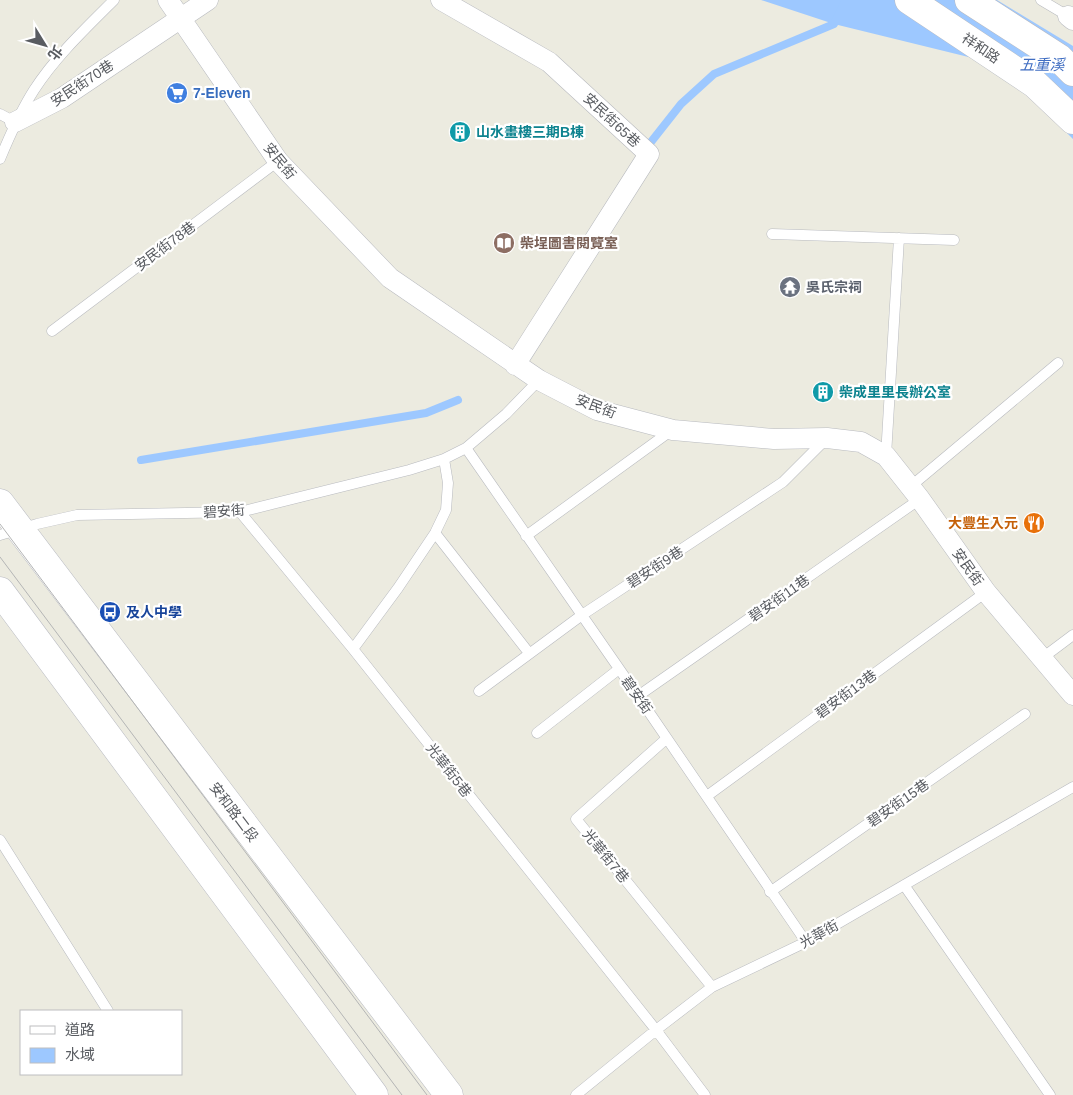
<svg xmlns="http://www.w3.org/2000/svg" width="1073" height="1095" viewBox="0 0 1073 1095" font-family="Arial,'Noto Sans TC',sans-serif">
  <rect width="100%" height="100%" fill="#ecebe0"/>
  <path fill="#9dc8ff" d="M 761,0 L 997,0 L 1073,46 L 1073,139 L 997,64 L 834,24 Z"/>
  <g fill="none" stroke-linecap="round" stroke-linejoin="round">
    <path stroke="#9dc8ff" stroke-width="8" d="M 651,142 L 681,104 L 714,74 L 834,24 L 846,0
      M 141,460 L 426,413 L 458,400"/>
    <g stroke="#b8babf" stroke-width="11">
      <path id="service" d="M 1041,0 L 1068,16
        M 0,114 L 15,122
        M 0,159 C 10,135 20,112 34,90 C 56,56 86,28 114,0
        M 772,234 L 954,240
        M 52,331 L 278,161
        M 466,448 L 638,696 L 806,942
        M 886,456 L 899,238
        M 910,487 L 1058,363
        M 240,512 L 353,649 L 656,1030 L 705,1095
        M 435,533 L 529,653
        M 0,535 L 37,524 L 77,515 L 240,512 L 409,470 L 444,459 L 466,448 L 506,414 L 539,380
        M 526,536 L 672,430
        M 353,649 L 398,588 L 435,533 L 446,510 L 448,483 L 444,459
        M 1041,659 L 1073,635
        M 479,691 L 582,615 L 783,482 L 827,438
        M 638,696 L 920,499
        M 537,733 L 619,669
        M 666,739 L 576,819 L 712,987
        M 707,796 L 986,592
        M 0,840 L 108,1011
        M 904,885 L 1050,1095
        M 770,892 L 1025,714
        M 576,1095 L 656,1030 L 712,987 L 806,942 L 1073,787"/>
    </g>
    <g stroke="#b8babf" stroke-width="21">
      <path id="minor" d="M 168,0 L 278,161 L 390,278 L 539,380 L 597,410 L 673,430 L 774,439 L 827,438 L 861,442 L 886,456 L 920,499 L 986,592 L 1073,695
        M 441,0 L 549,62 L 649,154 L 515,365
        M 1068,16 L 1073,20
        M 15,122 L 62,98 L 208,0"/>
    </g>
    <g stroke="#b9bbc2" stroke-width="29">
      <path id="secondary" d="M 909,0 L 1035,84 L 1073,120
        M 969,0 L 1059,58 L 1073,72
        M 0,503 L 449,1095
        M 0,591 L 374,1095"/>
    </g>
    <use href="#service" stroke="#fff" stroke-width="10"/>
    <use href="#minor" stroke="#fff" stroke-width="20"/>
    <use href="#secondary" stroke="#fff" stroke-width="28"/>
    <path stroke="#b4b5b5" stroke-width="1" d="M 0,524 L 427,1095
      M 0,557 L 402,1095"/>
  </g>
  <defs>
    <g id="supermarket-disc" transform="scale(1.125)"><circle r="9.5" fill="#3f7fe0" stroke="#fff"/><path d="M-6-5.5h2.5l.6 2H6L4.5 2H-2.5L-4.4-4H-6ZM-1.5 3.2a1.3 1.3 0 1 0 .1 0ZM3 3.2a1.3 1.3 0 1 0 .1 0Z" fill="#fff"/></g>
    <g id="building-disc" transform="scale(1.125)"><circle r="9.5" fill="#0f9aa8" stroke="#fff"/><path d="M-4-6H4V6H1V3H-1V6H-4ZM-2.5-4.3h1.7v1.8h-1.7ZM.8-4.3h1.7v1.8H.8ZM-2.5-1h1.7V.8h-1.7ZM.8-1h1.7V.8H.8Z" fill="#fff"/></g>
    <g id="library-disc" transform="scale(1.125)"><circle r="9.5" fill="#8d6e63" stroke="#fff"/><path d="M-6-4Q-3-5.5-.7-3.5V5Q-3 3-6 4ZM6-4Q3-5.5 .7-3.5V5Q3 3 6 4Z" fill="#fff"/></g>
    <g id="temple-disc" transform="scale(1.125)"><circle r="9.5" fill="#6b7280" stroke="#fff"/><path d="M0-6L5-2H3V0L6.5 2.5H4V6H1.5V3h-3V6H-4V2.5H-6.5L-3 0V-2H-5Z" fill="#fff"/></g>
    <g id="restaurant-disc" transform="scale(1.125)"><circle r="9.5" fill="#e8710a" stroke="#fff"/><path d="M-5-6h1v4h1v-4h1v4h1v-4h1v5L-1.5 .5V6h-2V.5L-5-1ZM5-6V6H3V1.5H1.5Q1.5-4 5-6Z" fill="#fff"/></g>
    <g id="bus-disc" transform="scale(1.125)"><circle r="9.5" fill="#1a4fb4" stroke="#fff"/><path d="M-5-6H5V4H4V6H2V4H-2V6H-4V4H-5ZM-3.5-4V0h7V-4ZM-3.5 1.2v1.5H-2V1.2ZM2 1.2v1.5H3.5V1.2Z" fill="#fff"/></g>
  </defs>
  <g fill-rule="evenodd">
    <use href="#supermarket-disc" x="177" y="93"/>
    <use href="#building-disc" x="460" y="132"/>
    <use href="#library-disc" x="504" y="243"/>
    <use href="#temple-disc" x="790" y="287"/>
    <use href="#building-disc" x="823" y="392"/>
    <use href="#restaurant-disc" x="1034" y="523"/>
    <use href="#bus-disc" x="110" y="612"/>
  </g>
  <g text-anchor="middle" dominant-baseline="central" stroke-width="4.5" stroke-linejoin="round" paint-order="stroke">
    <g font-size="14" fill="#595c61" stroke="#fff">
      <text transform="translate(981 48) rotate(34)">祥和路</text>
      <text transform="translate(82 83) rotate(-33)">安民街70巷</text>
      <text transform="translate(612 120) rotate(43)">安民街65巷</text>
      <text transform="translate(280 161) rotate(51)">安民街</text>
      <text transform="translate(165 246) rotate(-37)">安民街78巷</text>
      <text transform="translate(596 406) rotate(21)">安民街</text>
      <text transform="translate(224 511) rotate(-4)">碧安街</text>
      <text transform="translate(655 567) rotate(-33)">碧安街9巷</text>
      <text transform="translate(968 567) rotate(55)">安民街</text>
      <text transform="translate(779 598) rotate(-35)">碧安街11巷</text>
      <text transform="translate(846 694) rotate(-36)">碧安街13巷</text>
      <text transform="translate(637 695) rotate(55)">碧安街</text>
      <text transform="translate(449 770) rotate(52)">光華街5巷</text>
      <text transform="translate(898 803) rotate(-35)">碧安街15巷</text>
      <text transform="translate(234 812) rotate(53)">安和路二段</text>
      <text transform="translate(606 856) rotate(51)">光華街7巷</text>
      <text transform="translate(819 934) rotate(-29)">光華街</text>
    </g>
    <g font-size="14" font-weight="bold" fill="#366cbe" stroke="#fff" text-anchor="start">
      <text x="193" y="93">7-Eleven</text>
    </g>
    <g font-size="14" font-weight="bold" fill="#0d838f" stroke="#fff" text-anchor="start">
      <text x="476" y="132">山水畫樓三期B棟</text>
      <text x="839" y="392">柴成里里長辦公室</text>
    </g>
    <g font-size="14" font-weight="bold" fill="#785e54" stroke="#fff" text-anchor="start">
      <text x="520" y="243">柴埕圖書閱覽室</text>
    </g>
    <g font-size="14" font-weight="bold" fill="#5b616d" stroke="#fff" text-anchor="start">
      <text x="806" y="287">吳氏宗祠</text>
    </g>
    <g font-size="14" font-weight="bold" fill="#c56008" stroke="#fff" text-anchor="end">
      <text x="1018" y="523">大豐生入元</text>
    </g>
    <g font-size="14" font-weight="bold" fill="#164399" stroke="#fff" text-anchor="start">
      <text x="126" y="612">及人中學</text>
    </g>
    <g font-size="15" font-style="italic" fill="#406ec2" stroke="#fff">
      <text x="1042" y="64">五重溪</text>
    </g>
  </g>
  <rect x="20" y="1010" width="162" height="65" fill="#ffffff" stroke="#bdbec0"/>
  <rect x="30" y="1026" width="25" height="8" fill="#ffffff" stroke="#bdbec0"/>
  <text x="65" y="1035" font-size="15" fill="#595c61">道路</text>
  <rect x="30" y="1048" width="25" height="15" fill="#9dc8ff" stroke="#bdbec0"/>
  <text x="65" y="1060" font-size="15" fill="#595c61">水域</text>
  <g transform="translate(45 45) rotate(127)" stroke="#ffffff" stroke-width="4" paint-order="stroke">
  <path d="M0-4L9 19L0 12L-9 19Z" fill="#595c61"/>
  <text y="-8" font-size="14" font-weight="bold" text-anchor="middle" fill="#595c61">北</text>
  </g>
</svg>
